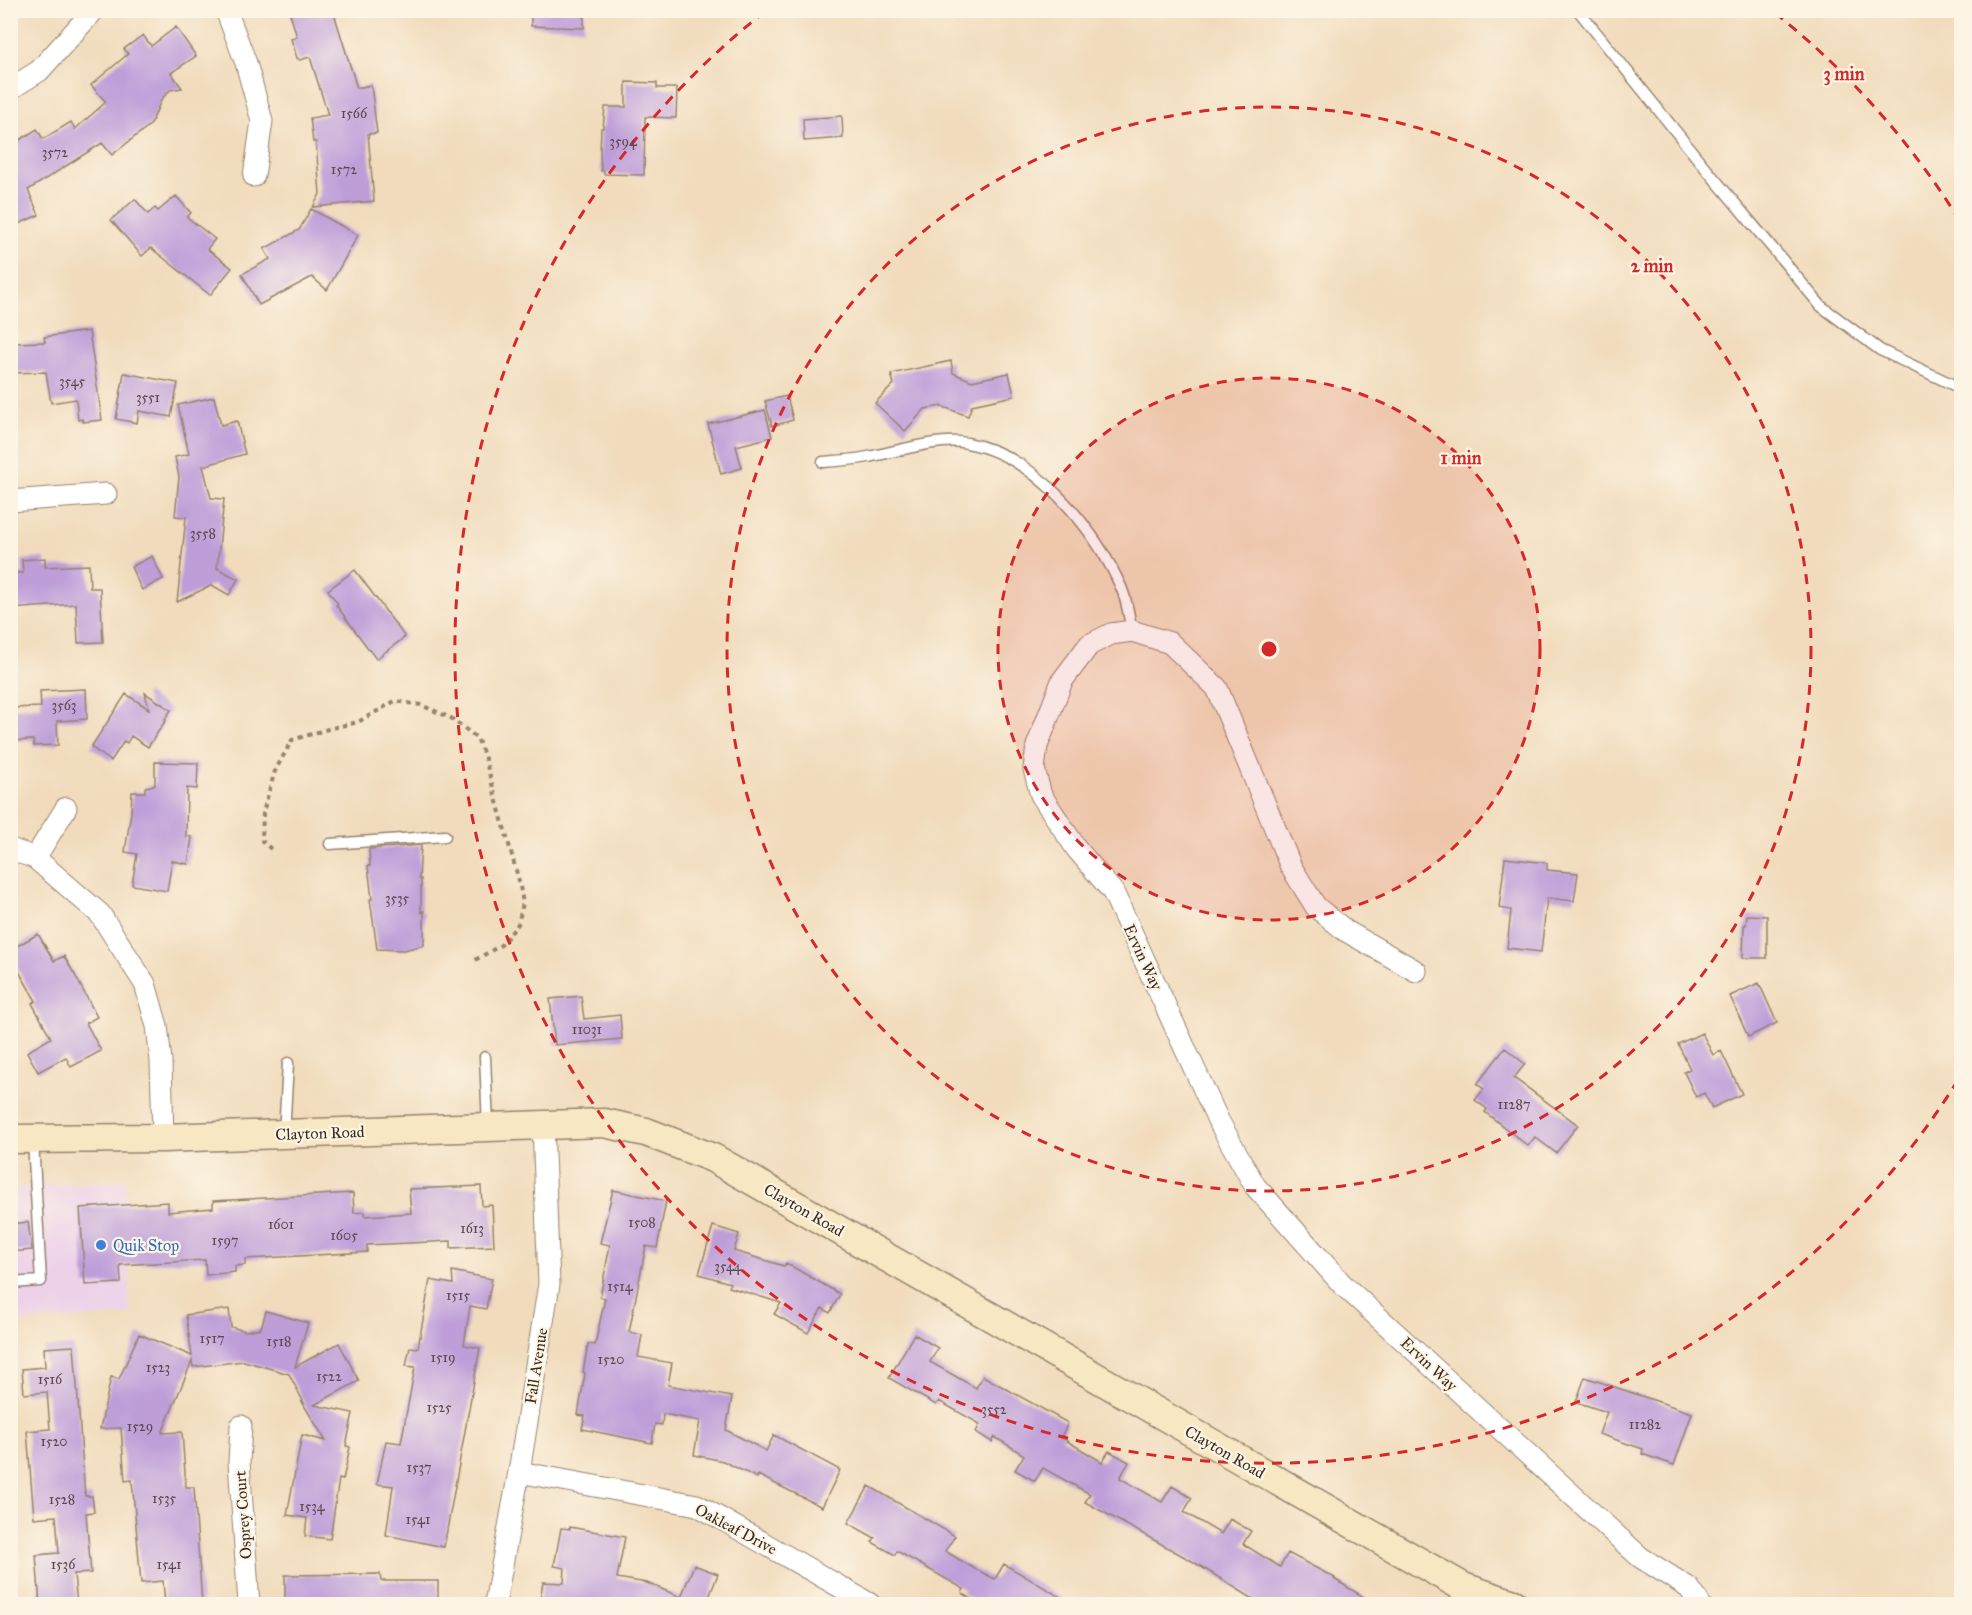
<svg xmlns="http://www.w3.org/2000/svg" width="1972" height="1615" viewBox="0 0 1972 1615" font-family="'IM FELL Great Primer',serif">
  <rect width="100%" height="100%" fill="#fcf5e5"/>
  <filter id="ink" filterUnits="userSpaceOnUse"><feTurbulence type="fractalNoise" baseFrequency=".0167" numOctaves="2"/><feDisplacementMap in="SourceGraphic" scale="12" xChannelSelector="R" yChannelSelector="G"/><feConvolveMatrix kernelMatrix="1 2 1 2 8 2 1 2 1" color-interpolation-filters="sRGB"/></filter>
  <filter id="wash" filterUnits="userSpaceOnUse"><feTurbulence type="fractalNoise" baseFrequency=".008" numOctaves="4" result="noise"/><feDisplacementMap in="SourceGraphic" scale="24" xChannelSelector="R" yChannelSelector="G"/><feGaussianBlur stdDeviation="1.35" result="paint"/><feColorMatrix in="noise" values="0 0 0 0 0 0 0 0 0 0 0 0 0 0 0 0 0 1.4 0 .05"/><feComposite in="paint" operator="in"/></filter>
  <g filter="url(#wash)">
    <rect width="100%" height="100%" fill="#f1dbbc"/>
    <path fill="#edd1e9" d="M 126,1181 L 130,1315 L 11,1322 L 11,1188 Z"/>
    <g id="blocks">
      <path fill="#be9dd9" d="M 289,10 L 333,10 L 357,88 L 371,85 L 377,133 L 368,134 L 374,201 L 313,207 L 320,194 L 316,142 L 313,142 L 310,118 L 328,115 L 310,57 L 300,60 L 297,58 L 291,39 L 297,37 Z
        M 531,10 L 584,10 L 584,28 L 531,26 Z
        M 176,27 L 196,56 L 171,73 L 182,88 L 170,90 L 161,100 L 151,124 L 112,155 L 102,143 L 28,190 L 39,215 L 18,224 L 16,219 L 10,222 L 10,146 L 37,129 L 43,139 L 71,122 L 75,129 L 106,102 L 91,85 L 128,54 L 124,49 L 143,35 L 151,46 Z
        M 626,82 L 657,83 L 657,88 L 677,88 L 676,118 L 645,117 L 644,175 L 604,174 L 604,171 L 601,171 L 600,154 L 601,128 L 603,128 L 605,107 L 626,107 Z
        M 842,116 L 843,138 L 804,141 L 803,119 Z
        M 176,196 L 191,213 L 187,217 L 215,239 L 207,249 L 232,268 L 210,295 L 151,248 L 142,256 L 111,220 L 135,199 L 148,214 L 155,208 L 158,211 Z
        M 311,209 L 358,235 L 327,290 L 312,277 L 259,305 L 242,274 L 270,259 L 264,249 L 299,230 Z
        M 89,331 L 102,420 L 83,422 L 82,419 L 78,420 L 76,399 L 51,403 L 46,372 L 10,373 L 10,343 L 45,342 L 44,337 Z
        M 951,361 L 953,373 L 972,381 L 1009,373 L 1014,396 L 972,405 L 968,416 L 941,406 L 925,409 L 905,431 L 875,403 L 894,384 L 891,374 Z
        M 124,373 L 178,383 L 171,417 L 139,411 L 137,423 L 116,419 Z
        M 787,396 L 793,420 L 772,426 L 765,401 Z
        M 214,397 L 221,425 L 237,421 L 245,454 L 203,466 L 211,498 L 224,499 L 217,568 L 238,579 L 229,595 L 212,585 L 177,602 L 186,517 L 175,516 L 179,477 L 175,457 L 189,454 L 178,405 Z
        M 765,410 L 772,437 L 736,446 L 742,468 L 721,474 L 708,424 Z
        M 152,556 L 163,579 L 142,590 L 131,567 Z
        M 45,558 L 45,567 L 89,565 L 90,588 L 100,588 L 103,642 L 78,643 L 76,604 L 10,609 L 10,573 L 23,573 L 22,560 Z
        M 355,570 L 405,637 L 376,659 L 336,605 L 338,604 L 328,590 Z
        M 86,689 L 87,719 L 57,721 L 58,745 L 34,746 L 33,740 L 10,741 L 10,708 L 41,707 L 40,691 Z
        M 145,693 L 171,710 L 165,719 L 166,720 L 148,747 L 131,736 L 127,743 L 124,741 L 111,761 L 91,747 L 126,694 L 149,709 Z
        M 155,762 L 198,763 L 197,789 L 187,788 L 186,836 L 192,837 L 188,864 L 172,861 L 167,891 L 132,885 L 137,854 L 125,852 L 131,812 L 132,792 L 145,792 L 145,787 L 155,785 Z
        M 421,845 L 419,879 L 421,879 L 421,912 L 424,911 L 424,945 L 404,950 L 377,949 L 370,899 L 372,899 L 368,866 L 370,866 L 369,849 Z
        M 1505,858 L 1547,863 L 1547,870 L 1578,873 L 1574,901 L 1547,898 L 1541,952 L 1507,948 L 1511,910 L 1499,908 Z
        M 1747,915 L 1767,916 L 1767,958 L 1743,958 L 1744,925 L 1746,925 Z
        M 38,934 L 54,961 L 64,956 L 75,975 L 97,1017 L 86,1023 L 101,1051 L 71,1067 L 66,1057 L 38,1072 L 27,1052 L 51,1038 L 32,1003 L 36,1001 L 10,956 L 10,950 Z
        M 1759,983 L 1777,1023 L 1748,1037 L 1730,996 Z
        M 581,996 L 584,1019 L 620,1015 L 622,1039 L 555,1045 L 550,999 Z
        M 1702,1033 L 1713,1055 L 1721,1051 L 1742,1094 L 1712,1108 L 1704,1093 L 1696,1097 L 1684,1072 L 1690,1069 L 1678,1044 Z
        M 1505,1048 L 1525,1064 L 1514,1078 L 1578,1125 L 1556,1153 L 1535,1137 L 1528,1146 L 1485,1112 L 1487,1109 L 1475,1100 L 1484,1089 L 1477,1084 Z
        M 481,1186 L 482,1206 L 492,1205 L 494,1246 L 451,1248 L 451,1241 L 367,1245 L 367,1252 L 245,1259 L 245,1265 L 235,1266 L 235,1272 L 206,1275 L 205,1260 L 120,1265 L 121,1283 L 85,1285 L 80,1208 L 168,1202 L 168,1212 L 213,1208 L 213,1201 L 353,1193 L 354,1213 L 365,1212 L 365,1216 L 411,1213 L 409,1189 Z
        M 613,1190 L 666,1201 L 657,1248 L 646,1246 L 629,1332 L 642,1335 L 638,1357 L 672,1363 L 668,1385 L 732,1397 L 726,1430 L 766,1451 L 774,1435 L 840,1470 L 822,1507 L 758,1475 L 757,1478 L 723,1461 L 694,1455 L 700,1421 L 663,1414 L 662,1425 L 655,1424 L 652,1443 L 582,1429 L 585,1416 L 578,1415 L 585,1373 L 583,1372 L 588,1344 L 595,1345 L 605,1298 L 600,1297 L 610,1245 L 600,1243 Z
        M 28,1222 L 32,1250 L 10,1252 L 10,1224 Z
        M 713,1226 L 739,1234 L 734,1251 L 784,1266 L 786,1263 L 840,1294 L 830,1313 L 822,1308 L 808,1333 L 774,1314 L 781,1303 L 729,1287 L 730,1283 L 699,1274 Z
        M 452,1271 L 492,1279 L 486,1309 L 470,1306 L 464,1345 L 480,1348 L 444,1547 L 386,1535 L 393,1486 L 377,1484 L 386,1441 L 401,1443 L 415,1367 L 406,1366 L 410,1347 L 418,1348 L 430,1280 L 453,1284 Z
        M 229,1309 L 231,1327 L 246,1331 L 261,1328 L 266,1311 L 308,1323 L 295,1367 L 339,1343 L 359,1381 L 314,1405 L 353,1413 L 346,1446 L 350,1447 L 343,1480 L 339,1479 L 330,1539 L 305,1536 L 307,1518 L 287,1515 L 302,1435 L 326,1441 L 302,1402 L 304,1403 L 289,1374 L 244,1361 L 193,1367 L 192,1361 L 162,1433 L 182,1432 L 186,1487 L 194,1487 L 202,1605 L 165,1605 L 163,1581 L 141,1583 L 132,1480 L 125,1481 L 121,1428 L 100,1429 L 111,1377 L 119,1379 L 139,1334 L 192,1356 L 186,1315 Z
        M 914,1334 L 938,1348 L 930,1362 L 976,1388 L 983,1376 L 1068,1423 L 1062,1435 L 1064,1436 L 1062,1438 L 1102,1462 L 1109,1451 L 1129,1462 L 1120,1478 L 1162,1502 L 1172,1486 L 1192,1498 L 1184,1512 L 1221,1534 L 1230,1519 L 1251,1531 L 1243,1544 L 1280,1567 L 1288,1553 L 1335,1578 L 1334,1579 L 1377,1605 L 1263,1605 L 1192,1561 L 1085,1502 L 1090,1494 L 1043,1468 L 1035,1481 L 1015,1470 L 1024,1455 L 995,1437 L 992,1442 L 976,1432 L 980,1424 L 939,1401 L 936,1405 L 889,1378 Z
        M 74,1346 L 85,1496 L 92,1496 L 94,1512 L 86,1513 L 91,1573 L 74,1574 L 77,1605 L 40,1605 L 36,1555 L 59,1553 L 56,1516 L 34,1518 L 27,1431 L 50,1429 L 47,1392 L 24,1394 L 22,1369 L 45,1367 L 44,1348 Z
        M 1585,1377 L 1692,1413 L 1674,1465 L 1642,1454 L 1643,1449 L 1599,1434 L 1607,1412 L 1576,1402 Z
        M 869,1486 L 955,1536 L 945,1551 L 975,1569 L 995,1579 L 1004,1564 L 1074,1605 L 982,1605 L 962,1593 L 964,1589 L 897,1551 L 895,1555 L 872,1542 L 875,1538 L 848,1523 Z
        M 570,1527 L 625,1537 L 617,1578 L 647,1583 L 681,1597 L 694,1565 L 718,1574 L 706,1605 L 539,1605 L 543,1582 L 564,1583 L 565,1568 L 554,1566 L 561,1528 L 570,1529 Z
        M 380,1574 L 381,1581 L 438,1581 L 438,1605 L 285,1605 L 285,1575 Z"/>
    </g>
  </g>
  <g filter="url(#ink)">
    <use href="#blocks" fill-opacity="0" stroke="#96826d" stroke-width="1.5"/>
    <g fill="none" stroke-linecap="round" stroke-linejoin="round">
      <g stroke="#96826d" stroke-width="13">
        <path id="lane" d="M 1578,10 L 1702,164 L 1821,306 L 1880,350 L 1962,389
          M 823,462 C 838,461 853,460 868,457 C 896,452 939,437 967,443 C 1035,455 1094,527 1121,587 C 1127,600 1129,617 1132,631
          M 330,844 L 445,836
          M 485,1057 L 488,1126
          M 284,1134 L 288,1063
          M 10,1283 L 41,1281 L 33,1141"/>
      </g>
      <g stroke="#96826d" stroke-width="23">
        <path id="street" d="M 226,10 L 246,63 L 262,121 L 254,176
          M 10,89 L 39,71 L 94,10
          M 10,501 L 106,494
          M 10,849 L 35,858 L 100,914 L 145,984 L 157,1026 L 161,1061 L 163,1138
          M 35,858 L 66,808
          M 1416,971 L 1346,931 L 1316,907 L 1291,867 L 1217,688 L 1170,643 L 1132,631 L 1111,634 L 1089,645 L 1062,681 L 1037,746 L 1034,769 L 1041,795 L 1076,848 L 1113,892 L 1218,1120 L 1255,1186 L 1342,1284 L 1640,1557 L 1689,1588 L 1700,1604
          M 241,1426 L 239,1462 L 249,1604
          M 519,1472 L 697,1505 L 870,1604
          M 495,1604 L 519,1472 L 549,1284 L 543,1125"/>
      </g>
      <g stroke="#96826d" stroke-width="31">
        <path id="secondary" d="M 10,1139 L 163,1138 L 604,1123 L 646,1132 L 713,1158 L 1463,1587 L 1514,1604"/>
      </g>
      <path stroke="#96826d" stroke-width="4" stroke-dasharray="4.5 4.5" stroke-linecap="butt" d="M 271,849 L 262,841 L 263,812 L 275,771 L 292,740 L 328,729 L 358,722 L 395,701 L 421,705 L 451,718 L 477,738 L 484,755 L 519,881 L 523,903 L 518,924 L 501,945 L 475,960"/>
      <use href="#lane" stroke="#fff" stroke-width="10"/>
      <use href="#street" stroke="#fff" stroke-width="21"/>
      <use href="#secondary" stroke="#f7e8c3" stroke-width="28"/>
    </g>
  </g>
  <circle cx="1269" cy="649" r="271" fill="#d62828" fill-opacity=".12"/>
  <g fill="none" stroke="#d62828" stroke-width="3" stroke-dasharray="10 8">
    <circle cx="1269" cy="649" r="271"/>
    <circle cx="1269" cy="649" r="542"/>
    <path d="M1958 1080A813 813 0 1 1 763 13M1775 13A813 813 0 0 1 1958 218"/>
  </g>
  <circle fill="#3f7fe0" stroke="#fcf5e5" stroke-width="2" cx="101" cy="1245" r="6"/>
  <g text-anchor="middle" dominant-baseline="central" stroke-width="4.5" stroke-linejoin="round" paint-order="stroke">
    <g font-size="14" fill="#5c474d">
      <text x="354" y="113">1566</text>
      <text x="623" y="141">3594</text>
      <text x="55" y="152">3572</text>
      <text x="344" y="169">1572</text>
      <text x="72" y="381">3545</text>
      <text x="148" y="397">3551</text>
      <text x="203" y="533">3558</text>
      <text x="64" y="705">3563</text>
      <text x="397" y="898">3535</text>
      <text x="587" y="1029">11031</text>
      <text x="1514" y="1104">11287</text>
      <text x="642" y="1222">1508</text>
      <text x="281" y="1224">1601</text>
      <text x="472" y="1228">1613</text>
      <text x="344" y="1235">1605</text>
      <text x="225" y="1240">1597</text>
      <text x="728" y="1266">3544</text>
      <text x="620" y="1286">1514</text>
      <text x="458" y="1295">1515</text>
      <text x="212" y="1338">1517</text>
      <text x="279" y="1341">1518</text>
      <text x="443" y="1357">1519</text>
      <text x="611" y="1359">1520</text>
      <text x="158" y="1367">1523</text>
      <text x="329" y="1376">1522</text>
      <text x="50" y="1379">1516</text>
      <text x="439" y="1407">1525</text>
      <text x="994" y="1409">3552</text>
      <text x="1645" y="1424">11282</text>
      <text x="140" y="1426">1529</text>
      <text x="54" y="1441">1520</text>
      <text x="419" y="1467">1537</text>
      <text x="164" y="1498">1535</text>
      <text x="62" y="1499">1528</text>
      <text x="312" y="1506">1534</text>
      <text x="418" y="1519">1541</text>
      <text x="63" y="1564">1536</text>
      <text x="169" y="1564">1541</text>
    </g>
    <g font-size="16" fill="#3b2a1e" stroke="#fcf5e5">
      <text transform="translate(1143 957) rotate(65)">Ervin Way</text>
      <text transform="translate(320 1133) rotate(-2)">Clayton Road</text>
      <text transform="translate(804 1210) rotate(30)">Clayton Road</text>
      <text transform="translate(1429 1364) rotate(43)">Ervin Way</text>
      <text transform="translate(536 1366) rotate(-81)">Fall Avenue</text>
      <text transform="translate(1225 1452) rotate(30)">Clayton Road</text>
      <text transform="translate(243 1515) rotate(-94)">Osprey Court</text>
      <text transform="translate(736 1529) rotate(28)">Oakleaf Drive</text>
    </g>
    <g font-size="16" fill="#366cbe" stroke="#fcf5e5" text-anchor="start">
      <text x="113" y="1245">Quik Stop</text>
    </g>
  </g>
  <circle cx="1269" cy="649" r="9" fill="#d62828" stroke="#fcf5e5" stroke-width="3"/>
  <g font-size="18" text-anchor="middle" font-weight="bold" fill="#d62828" stroke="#fcf5e5" stroke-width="4.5" stroke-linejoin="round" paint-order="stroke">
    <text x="1844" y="80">3 min</text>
    <text x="1652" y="272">2 min</text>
    <text x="1461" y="464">1 min</text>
  </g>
  <rect width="1972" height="1615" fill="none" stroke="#fcf5e5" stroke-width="36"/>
</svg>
